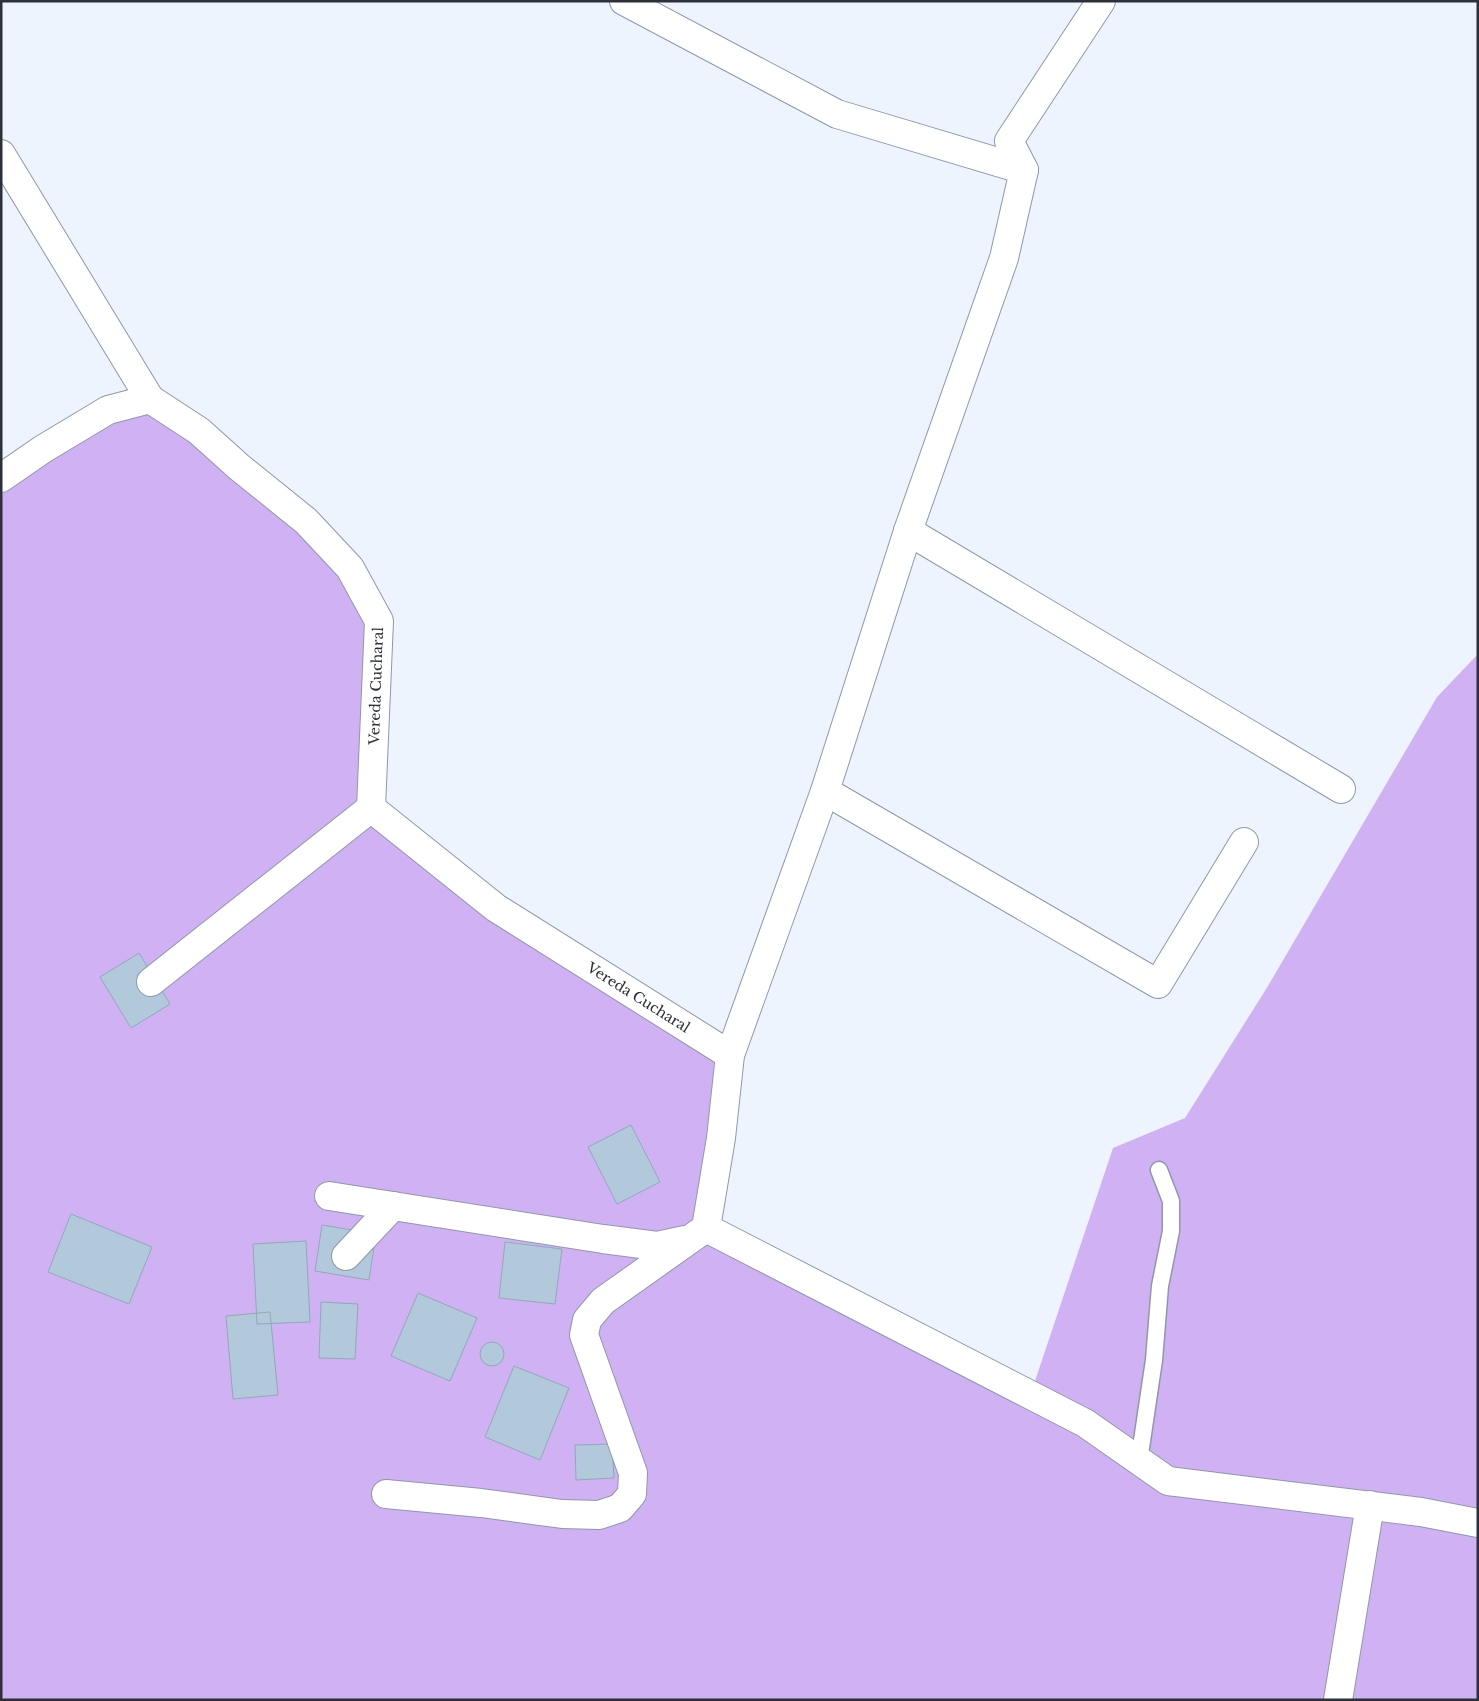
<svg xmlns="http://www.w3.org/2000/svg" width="1479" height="1701" viewBox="0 0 1479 1701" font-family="'Libre Baskerville',serif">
  <rect width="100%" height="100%" fill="#eef4fe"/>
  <path fill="#d0b2f4" d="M 148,411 L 193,441 L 300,532 L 341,576 L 366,623 L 358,802 L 717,1062 L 719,1222 L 1080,1434 L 1156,1488 L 1420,1525 L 1478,1537 L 1478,1700 L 1,1700 L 1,493 L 59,455 L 113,422 Z
    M 1478,654 L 1478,1511 L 1173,1470 L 1034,1384 L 1113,1148 L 1185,1118 L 1268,986 L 1437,697 Z"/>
  <path fill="#b1c9da" stroke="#91a8b9" d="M 139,953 L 170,1004 L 131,1028 L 100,977 Z
    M 631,1125 L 660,1182 L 617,1204 L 588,1147 Z
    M 71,1214 L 152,1247 L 129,1304 L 48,1272 Z
    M 322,1225 L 376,1234 L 369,1280 L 315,1271 Z
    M 306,1241 L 310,1322 L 257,1324 L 253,1244 Z
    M 505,1242 L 562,1249 L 555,1304 L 499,1298 Z
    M 418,1293 L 477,1318 L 450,1381 L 391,1356 Z
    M 321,1302 L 358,1304 L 355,1359 L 319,1358 Z
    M 270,1312 L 278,1395 L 233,1399 L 226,1316 Z
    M480 1354a12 12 0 1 1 24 0a12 12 0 1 1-24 0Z
    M 514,1366 L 569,1388 L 540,1460 L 485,1437 Z
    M 612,1444 L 614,1478 L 576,1480 L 575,1445 Z"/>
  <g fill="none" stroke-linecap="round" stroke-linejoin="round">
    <g stroke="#8c98ae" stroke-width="19">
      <path id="lane" d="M 1139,1461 L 1154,1360 L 1160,1286 L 1171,1231 L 1171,1201 L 1159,1170"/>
    </g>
    <g stroke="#8c98ae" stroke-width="30">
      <g id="street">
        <path d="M 624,1 L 837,114 L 1024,170"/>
        <path d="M 1,154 L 150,399"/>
        <path id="s1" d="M 1,478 L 43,449 L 108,410 L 150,399 L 199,431 L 239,467 L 306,521 L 350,568 L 379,621 L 371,808 L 496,908 L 730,1055"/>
        <path d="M 908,531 L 1341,789"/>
        <path d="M 825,791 L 1158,984 L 1244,842"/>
        <path d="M 151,982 L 371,808"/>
        <path d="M 329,1196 L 603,1239 L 657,1246 L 685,1240"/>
        <path d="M 706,1228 L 1085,1423 L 1168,1481 L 1421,1512 L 1478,1523"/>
        <path d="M 346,1256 L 393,1206"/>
        <path d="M 386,1494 L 481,1503 L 562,1514 L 599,1515 L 620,1508 L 632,1494 L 633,1473 L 584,1335 L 587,1320 L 603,1301 L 706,1228 L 721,1138 L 730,1055 L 825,791 L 908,531 L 1004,258 L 1024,170 L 1009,141 L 1101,1"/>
        <path d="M 1338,1700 L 1370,1505"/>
      </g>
    </g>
    <use href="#lane" stroke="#fff" stroke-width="16"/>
    <use href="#street" stroke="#fff" stroke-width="28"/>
  </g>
  <g text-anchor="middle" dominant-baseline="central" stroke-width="5" stroke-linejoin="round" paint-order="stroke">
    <g font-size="14" fill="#2b3039" stroke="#fff">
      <text transform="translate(376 686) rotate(-88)">Vereda Cucharal</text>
      <text stroke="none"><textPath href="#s1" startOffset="1009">Vereda Cucharal</textPath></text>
    </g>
  </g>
  <rect width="1479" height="1701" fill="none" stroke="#2b3039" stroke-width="5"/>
</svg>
